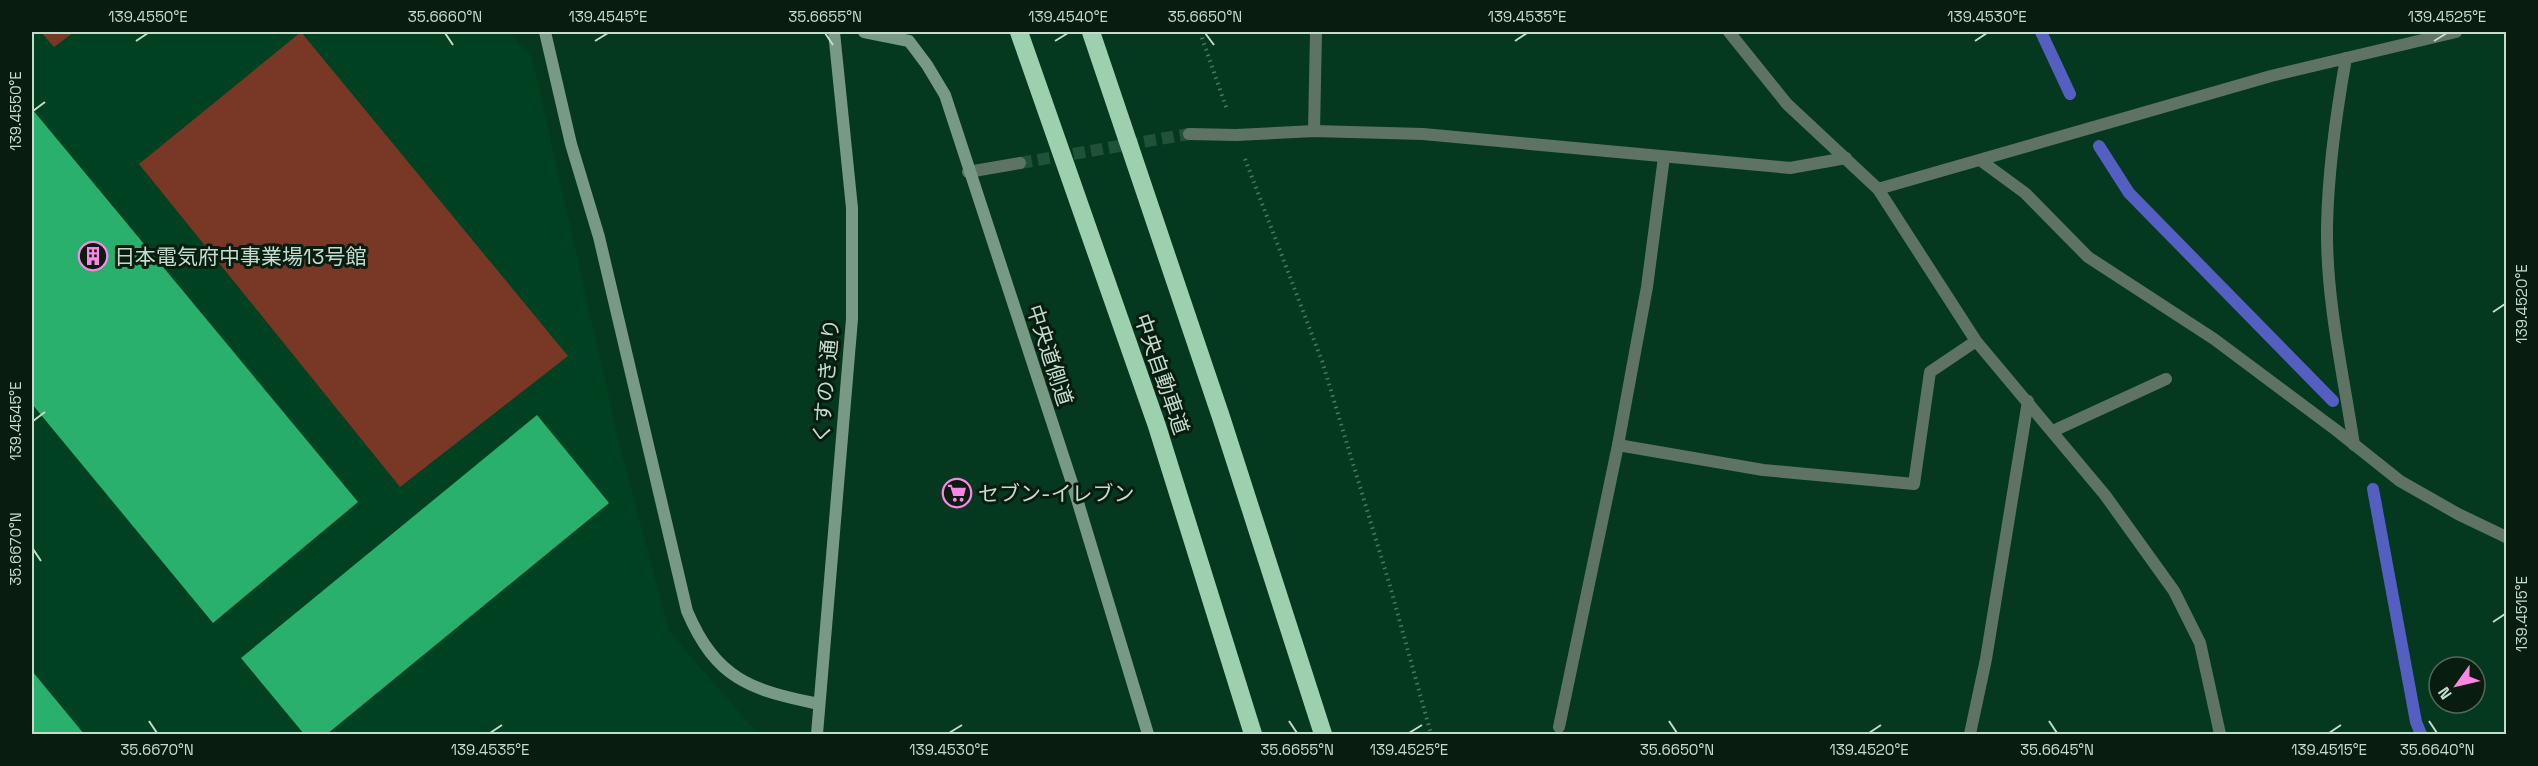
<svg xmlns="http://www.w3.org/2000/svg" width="2538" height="766" viewBox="0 0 2538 766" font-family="'Space Grotesk','Noto Sans JP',sans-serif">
  <rect width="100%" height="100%" fill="#04391f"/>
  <path fill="#004122" d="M 32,32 L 509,32 L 532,57 L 620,447 L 669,631 L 758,734 L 32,734 Z"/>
  <path fill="#793726" d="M 41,32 L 74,32 L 54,47 Z
    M 301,32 L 568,356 L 400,487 L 139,164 Z"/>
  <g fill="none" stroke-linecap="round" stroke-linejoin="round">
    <path stroke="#555fc1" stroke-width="12" d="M 2041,32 L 2070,94
      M 2099,146 L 2129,193 L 2333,401
      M 2373,489 L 2416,722 L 2421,734"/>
  </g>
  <path fill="#28b06c" d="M 32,109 L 358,502 L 213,623 L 32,404 Z
    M 537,415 L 609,503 L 327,734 L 304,734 L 241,658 Z
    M 32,671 L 84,734 L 32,734 Z"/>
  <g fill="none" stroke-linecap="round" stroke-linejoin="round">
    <path stroke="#215139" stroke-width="12" stroke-dasharray="12 6" stroke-linecap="butt" d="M 1020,163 L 1189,134"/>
    <path stroke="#4d7761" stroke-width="4" stroke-dasharray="1.5 4.5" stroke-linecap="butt" d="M 1200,32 L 1227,110
      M 1245,159 L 1322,361 L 1390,586 L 1431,734"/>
    <path stroke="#5f7365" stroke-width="12" d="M 2346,58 C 2336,114 2328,170 2327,227 C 2326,299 2343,373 2354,445
      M 1314,131 L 1316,32
      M 2053,431 L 2166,379
      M 1618,445 L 1647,287 L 1664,157"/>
    <path stroke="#5f7365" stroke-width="12" d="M 1729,32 L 1787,104 L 1878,189 L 1976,341 L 2105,495 L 2174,591 L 2200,643 L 2220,734
      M 1189,134 L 1236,135 L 1314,131 L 1423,134 L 1790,168 L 1846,158
      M 1980,160 L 2025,193 L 2088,257 L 2214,339 L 2336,430 L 2400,481 L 2458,514 L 2506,537
      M 968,172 L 1020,163
      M 1878,189 L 2271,76 L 2456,32
      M 1559,727 L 1618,445 L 1763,470 L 1914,484 L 1930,372 L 1976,341
      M 1970,734 L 1986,659 L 2028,401"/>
    <path stroke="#789983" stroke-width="12" d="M 545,32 L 571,144 L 599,237 L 687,611 C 716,679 750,690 819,704
      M 864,32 L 909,41 L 927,65 L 945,95 L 1073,486 L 1148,734
      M 817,734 L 852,319 L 852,208 L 834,32"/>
    <path stroke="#9dd0af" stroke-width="18" d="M 1019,32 L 1157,426 L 1253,734
      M 1091,32 L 1221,417 L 1323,734"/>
  </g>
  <path fill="none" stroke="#c3dccb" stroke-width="2" d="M 445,33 L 453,45M 825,33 L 833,45M 1205,33 L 1214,45M 136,41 L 148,33M 595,41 L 608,33M 1055,41 L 1068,33M 1515,41 L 1527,33M 1975,41 L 1987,33M 2434,41 L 2447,33M 33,111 L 45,102M 2493,312 L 2505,304M 33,421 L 45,412M 33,549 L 41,561M 2493,622 L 2505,614M 149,721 L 157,733M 1289,721 L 1297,733M 1669,721 L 1677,733M 2049,721 L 2057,733M 2429,721 L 2437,733M 490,733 L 502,725M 949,733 L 962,725M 1409,733 L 1422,725M 1869,733 L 1881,725M 2329,733 L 2341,725"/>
  <defs>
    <g id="building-ring" transform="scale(1.5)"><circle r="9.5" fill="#081c10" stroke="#fc86e3" stroke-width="1.5"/><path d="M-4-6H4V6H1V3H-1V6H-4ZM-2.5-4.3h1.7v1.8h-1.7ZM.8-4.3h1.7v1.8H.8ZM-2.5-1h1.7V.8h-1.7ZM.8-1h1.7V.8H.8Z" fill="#fc86e3"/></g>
    <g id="supermarket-ring" transform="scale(1.5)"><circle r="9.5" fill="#081c10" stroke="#fc86e3" stroke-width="1.5"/><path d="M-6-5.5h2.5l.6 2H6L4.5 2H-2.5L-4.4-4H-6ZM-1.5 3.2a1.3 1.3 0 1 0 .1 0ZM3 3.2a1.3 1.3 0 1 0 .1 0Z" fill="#fc86e3"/></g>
  </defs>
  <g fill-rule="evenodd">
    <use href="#building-ring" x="93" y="256"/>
    <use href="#supermarket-ring" x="957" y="493"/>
  </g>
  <g text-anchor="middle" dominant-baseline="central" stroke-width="6" stroke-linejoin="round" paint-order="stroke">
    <g font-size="21" fill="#c3dccb" stroke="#081c10" text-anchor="start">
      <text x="114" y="256">日本電気府中事業場13号館</text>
      <text x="978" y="493">セブン-イレブン</text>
    </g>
    <g font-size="21" fill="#c3dccb" stroke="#081c10">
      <text transform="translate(1050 355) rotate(72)">中央道側道</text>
      <text transform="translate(1162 374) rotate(71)">中央自動車道</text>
      <text transform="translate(826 381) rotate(-85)">くすのき通り</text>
    </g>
  </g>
  <rect width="2538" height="766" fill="none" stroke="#081c10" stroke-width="66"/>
  <g transform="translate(2457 685) rotate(236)"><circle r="28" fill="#081c10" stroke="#53695b" stroke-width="1.5"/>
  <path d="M0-4.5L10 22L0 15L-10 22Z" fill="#fc86e3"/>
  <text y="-9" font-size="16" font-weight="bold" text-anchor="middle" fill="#c3dccb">N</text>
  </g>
  <rect x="33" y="33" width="2472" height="700" fill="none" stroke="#c3dccb" stroke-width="2"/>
  <g font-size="15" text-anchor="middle" fill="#c3dccb">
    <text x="148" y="22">139.4550°E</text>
    <text x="445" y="22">35.6660°N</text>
    <text x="608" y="22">139.4545°E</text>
    <text x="825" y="22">35.6655°N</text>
    <text x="1068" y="22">139.4540°E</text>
    <text x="1205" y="22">35.6650°N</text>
    <text x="1527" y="22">139.4535°E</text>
    <text x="1987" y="22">139.4530°E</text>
    <text x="2447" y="22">139.4525°E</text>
    <text transform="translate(16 111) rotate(-90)" y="5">139.4550°E</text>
    <text transform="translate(2522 304) rotate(-90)" y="5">139.4520°E</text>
    <text transform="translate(16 421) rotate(-90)" y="5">139.4545°E</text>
    <text transform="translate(16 549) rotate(-90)" y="5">35.6670°N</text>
    <text transform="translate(2522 614) rotate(-90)" y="5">139.4515°E</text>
    <text x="157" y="755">35.6670°N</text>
    <text x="490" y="755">139.4535°E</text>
    <text x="949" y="755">139.4530°E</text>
    <text x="1297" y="755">35.6655°N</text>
    <text x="1409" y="755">139.4525°E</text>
    <text x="1677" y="755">35.6650°N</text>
    <text x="1869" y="755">139.4520°E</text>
    <text x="2057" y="755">35.6645°N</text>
    <text x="2329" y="755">139.4515°E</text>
    <text x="2437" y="755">35.6640°N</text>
  </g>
</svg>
